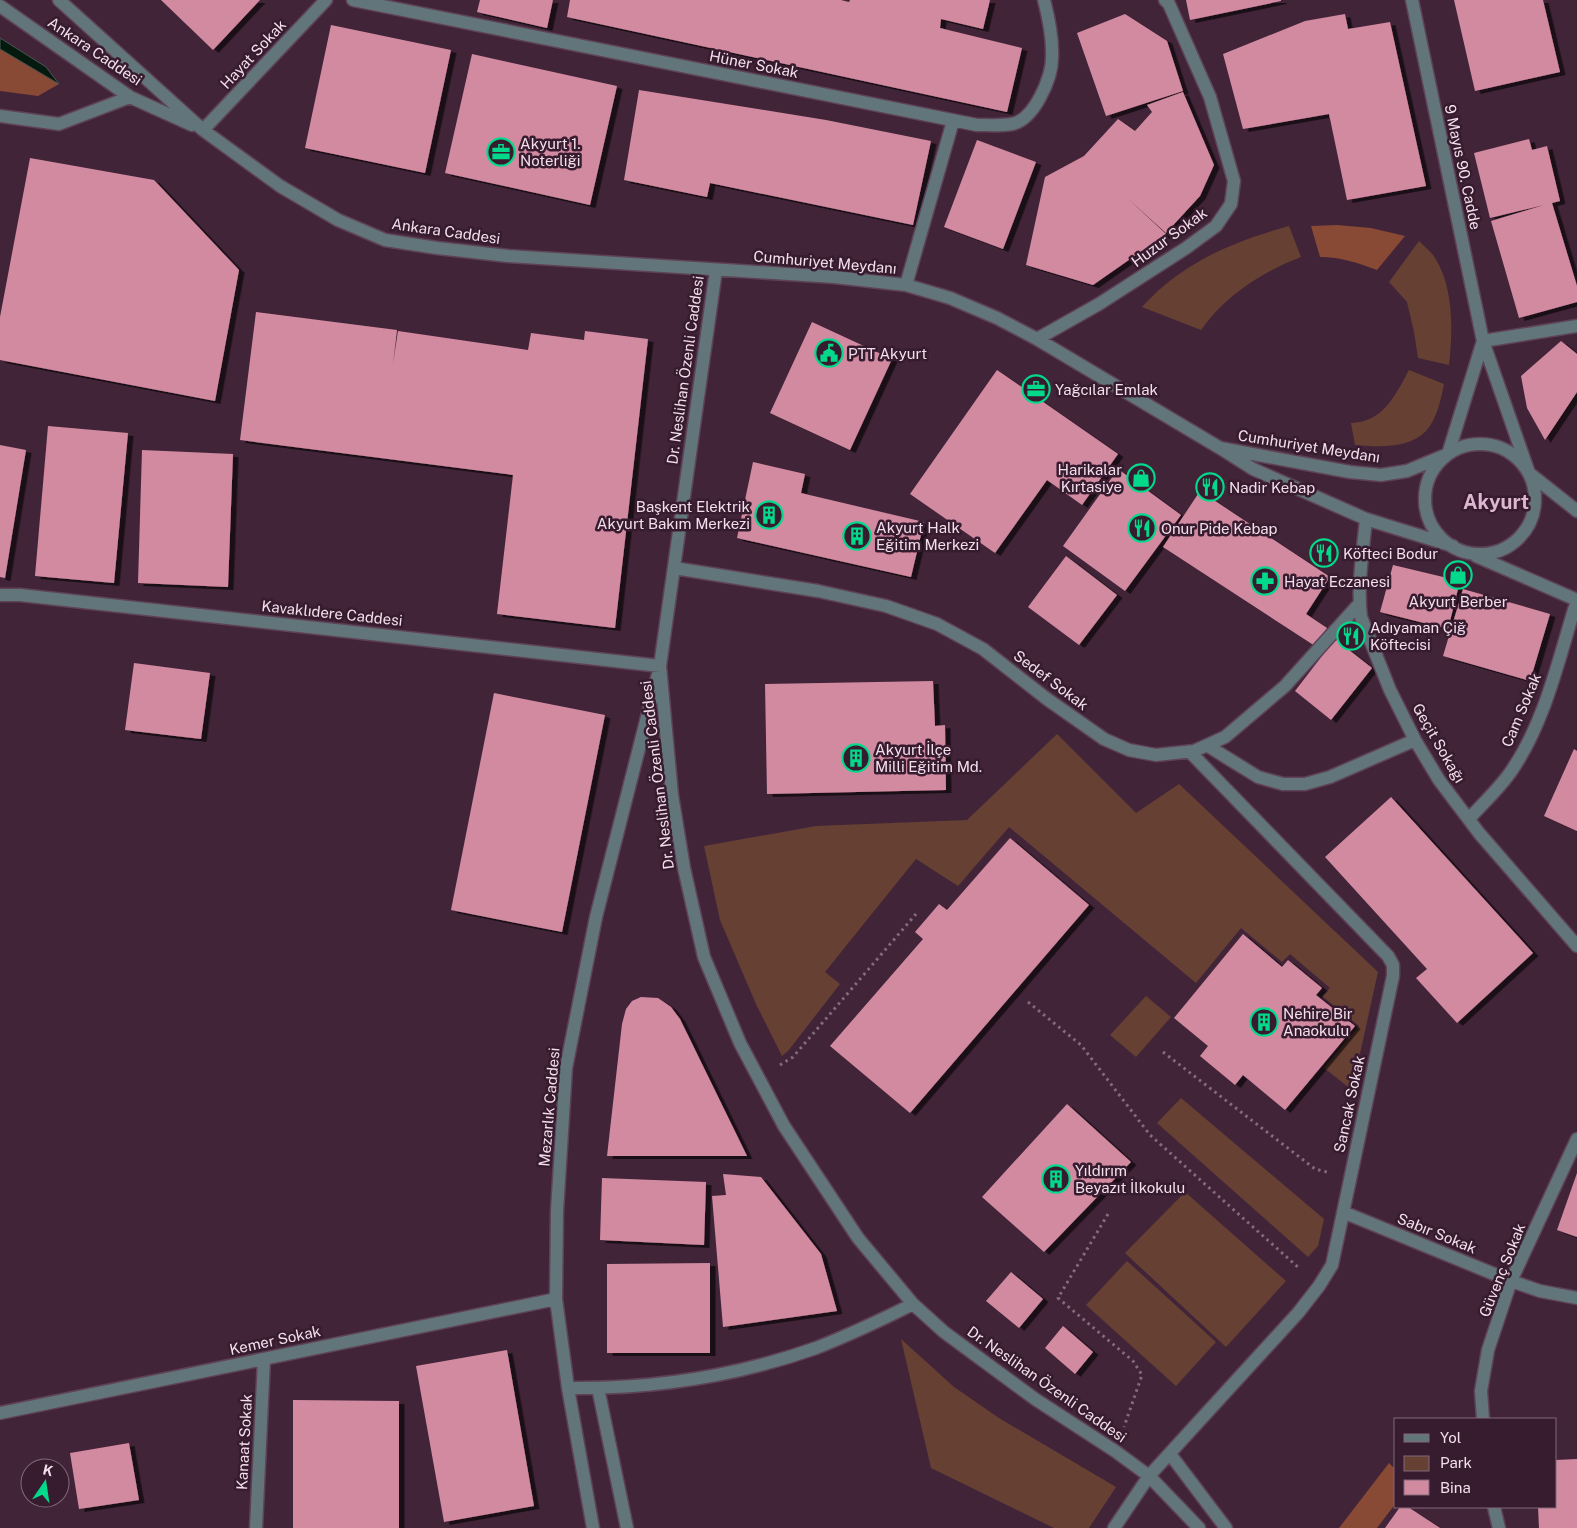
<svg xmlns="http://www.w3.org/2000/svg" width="1577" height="1528" viewBox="0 0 1577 1528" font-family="'Public Sans',sans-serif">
  <defs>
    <filter id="shadow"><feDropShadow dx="5.5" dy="3" stdDeviation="0" flood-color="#0009"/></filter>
  </defs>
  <rect width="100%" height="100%" fill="#422439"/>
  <path fill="#664033" d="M 1289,226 L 1301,257 C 1262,272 1226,295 1201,330 L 1142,307 C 1183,262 1232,242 1289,226 Z
    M 1419,241 C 1423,245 1429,250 1433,255 C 1454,285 1453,329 1449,365 L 1418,358 L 1414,332 L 1407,302 L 1389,282 Z
    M 1409,370 L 1444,384 C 1441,399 1437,419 1426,431 C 1409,449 1377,447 1355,445 L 1351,423 C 1383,422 1395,396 1409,370 Z
    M 1057,734 L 1136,813 L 1179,784 L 1378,972 L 1352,1090 L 1324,1068 L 1359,1026 L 1322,996 L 1330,988 L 1290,954 L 1282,962 L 1241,928 L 1196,983 L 1009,827 L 958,886 L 916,859 L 825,972 L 840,984 L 788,1051 L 782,1056 L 756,1004 L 720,920 L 704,846 L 816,826 L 967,820 Z
    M 1146,996 L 1171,1017 L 1136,1057 L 1110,1035 Z
    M 1181,1098 L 1324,1219 L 1318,1246 L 1308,1257 L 1157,1123 Z
    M 1185,1192 L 1286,1281 L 1226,1347 L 1125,1253 Z
    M 1127,1261 L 1216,1342 L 1176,1386 L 1086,1305 Z
    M 901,1339 L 954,1387 L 999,1418 L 1116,1487 L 1089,1528 L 1054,1528 L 931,1468 Z"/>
  <path fill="#884935" d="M 0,49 L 59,84 L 38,96 L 0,91 Z
    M 1337,225 L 1371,228 L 1405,236 L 1377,270 C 1358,263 1341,257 1320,257 L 1311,226 Z
    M 1389,1463 L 1396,1470 L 1396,1503 L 1377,1528 L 1339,1528 Z"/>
  <path fill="#051a0f" stroke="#4c5551" d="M 0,38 L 46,67 L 59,84 L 0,49 Z"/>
  <path fill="#d28aa1" filter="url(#shadow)" d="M 161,0 L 260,0 L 213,50 Z
    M 480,0 L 553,0 L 547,28 L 477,12 Z
    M 570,0 L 841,0 L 849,2 L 850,0 L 990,0 L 983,29 L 941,19 L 940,28 L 1022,48 L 1007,112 L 567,17 Z
    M 1186,0 L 1281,0 L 1281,1 L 1190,20 Z
    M 1454,0 L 1543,0 L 1560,72 L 1475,91 Z
    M 1125,14 L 1167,41 L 1183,91 L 1106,116 L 1077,33 Z
    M 1345,14 L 1348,29 L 1390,22 L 1426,186 L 1347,200 L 1329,114 L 1243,129 L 1223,54 L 1305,21 Z
    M 331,25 L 451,50 L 425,173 L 305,148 Z
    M 472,54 L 617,86 L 590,205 L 445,173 Z
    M 639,90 L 826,120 L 931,141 L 913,225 L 710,183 L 707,197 L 624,180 Z
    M 1183,92 L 1214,165 L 1200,196 L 1166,233 L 1125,196 L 1166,234 L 1093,285 L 1026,265 L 1045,177 L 1084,156 L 1118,119 L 1135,131 L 1152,112 L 1147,105 Z
    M 1529,139 L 1532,150 L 1547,146 L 1560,201 L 1552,203 L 1577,286 L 1577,302 L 1519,318 L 1491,221 L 1544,205 L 1490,218 L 1474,153 Z
    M 977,140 L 1036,162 L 1003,249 L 944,227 Z
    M 30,158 L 154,180 L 239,270 L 215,401 L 0,360 L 0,317 Z
    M 256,312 L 397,330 L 393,364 L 398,331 L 528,350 L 531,333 L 584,340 L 585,331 L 648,339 L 615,628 L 497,614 L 513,475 L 240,440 Z
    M 812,322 L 892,359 L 850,450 L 770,413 Z
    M 1561,341 L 1577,354 L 1577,392 L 1545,440 L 1527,408 L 1521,376 Z
    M 997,370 L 1118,454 L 1082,505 L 1047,480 L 995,553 L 910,494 Z
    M 48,426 L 128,433 L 114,583 L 35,576 Z
    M 0,445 L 26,450 L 5,578 L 0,577 Z
    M 142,450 L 233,454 L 228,587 L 138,583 Z
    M 753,462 L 805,474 L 801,493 L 924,522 L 911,577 L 737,538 Z
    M 1118,469 L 1181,515 L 1125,591 L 1063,546 Z
    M 1200,491 L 1330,577 L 1306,614 L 1327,628 L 1315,646 L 1163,547 Z
    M 1066,556 L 1117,595 L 1079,645 L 1028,607 Z
    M 1393,565 L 1460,581 L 1448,629 L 1380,612 Z
    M 1463,589 L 1550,614 L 1530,681 L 1443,656 Z
    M 1335,639 L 1372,668 L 1331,720 L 1295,691 Z
    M 134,663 L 210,673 L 201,739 L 125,730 Z
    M 933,681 L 935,726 L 945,725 L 946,790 L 767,794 L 765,684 Z
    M 494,693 L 605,715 L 562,932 L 451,910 Z
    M 1574,749 L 1577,751 L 1577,831 L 1544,816 Z
    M 1391,797 L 1533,953 L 1457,1023 L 1416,978 L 1427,969 L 1325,857 Z
    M 1010,838 L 1089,905 L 910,1113 L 830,1046 L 923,939 L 915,932 L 939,904 L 947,910 Z
    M 1243,934 L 1282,967 L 1288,960 L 1322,988 L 1316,995 L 1355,1026 L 1285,1110 L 1243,1075 L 1235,1085 L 1200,1056 L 1208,1046 L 1174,1018 Z
    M 641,997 L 658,998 L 671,1007 L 680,1019 L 747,1156 L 607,1156 L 622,1024 L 626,1009 L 632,1001 Z
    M 1067,1104 L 1131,1162 L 1044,1252 L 982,1197 Z
    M 1577,1173 L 1577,1237 L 1557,1230 Z
    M 723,1174 L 761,1177 L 821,1254 L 837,1311 L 723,1327 L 712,1196 L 726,1195 Z
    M 602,1178 L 706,1182 L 704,1245 L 600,1240 Z
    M 710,1263 L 710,1353 L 607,1353 L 607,1264 Z
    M 1011,1272 L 1043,1299 L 1019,1328 L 986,1301 Z
    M 1063,1326 L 1093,1352 L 1075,1374 L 1045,1348 Z
    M 507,1350 L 534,1506 L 444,1522 L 416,1366 Z
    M 293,1400 L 399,1401 L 399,1528 L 293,1528 Z
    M 129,1443 L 139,1500 L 79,1509 L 70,1453 Z
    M 1577,1459 L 1577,1528 L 1539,1528 L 1538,1507 L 1556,1507 L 1556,1460 Z
    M 1400,1507 L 1408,1507 L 1440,1528 L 1385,1528 Z"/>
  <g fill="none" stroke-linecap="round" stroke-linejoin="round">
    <g stroke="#5e4256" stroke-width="15">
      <path id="minor" d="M 59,0 L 203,130 L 280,186 L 338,220 L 385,240 L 437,248 L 508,256 L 834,277 L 906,285 L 950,298 L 997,318 L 1037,339 L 1220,448
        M 353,0 L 977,125 C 988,125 1001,126 1012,124 C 1034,120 1052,78 1052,58 C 1053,38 1049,19 1044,0
        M 1412,0 L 1483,341 L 1577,326
        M 0,6 L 130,97 L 192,125
        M 0,116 L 59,124 L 130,97
        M 203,130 L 326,0
        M 716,270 L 660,666 L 672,795 L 684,868 L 704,957 L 740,1043 L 784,1126 L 858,1238 L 913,1304 L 944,1332 L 1035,1399 L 1115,1451 L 1149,1476 L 1199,1528
        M 906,285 L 953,121
        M 1037,339 L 1099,304 L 1186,248 L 1216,226 L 1231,204 L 1234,181 L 1210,97 L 1169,4 L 1165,0
        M1425 499a55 55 0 1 1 110 0a55 55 0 1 1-110 0Z
        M 1366,519 C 1363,551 1357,585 1361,617 L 1390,690 L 1415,740 L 1439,780 L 1479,833 L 1577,946
        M 1453,546 L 1366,519 L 1253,469 L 1220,448 L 1350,472 L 1381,475 L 1407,471 L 1448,454 L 1483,341 L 1529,473 L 1577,511
        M 1476,556 L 1577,600
        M 674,568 L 818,591 L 886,606 L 937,624 L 983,649 L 1047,699 L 1104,739 L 1129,750 L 1156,755 L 1194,751 L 1225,737 L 1285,686 L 1359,604
        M 0,595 L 20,595 L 660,666 L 596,917 L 566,1068 L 557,1211 L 556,1299 L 568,1388 L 593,1528
        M 1208,746 L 1258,777 L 1283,784 L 1305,784 L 1330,777 L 1415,740
        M 1469,819 C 1483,803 1500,788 1512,770 C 1546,720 1559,657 1577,600
        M 1343,1212 L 1511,1281 L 1540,1291 L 1577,1298
        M 568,1388 C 651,1389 737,1376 816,1348 C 849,1335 881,1320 913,1304
        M 598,1388 L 627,1528
        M 0,1413 L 556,1299
        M 1483,1419 L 1481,1391 L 1488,1350 L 1511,1281 L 1577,1139
        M 1170,1454 L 1226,1528
        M 1494,1507 L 1499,1528
        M 256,1528 L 264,1359
        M 1114,1528 L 1149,1476 L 1298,1313 L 1319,1286 L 1332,1265 L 1393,976 L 1393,965 L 1388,956 L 1190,752"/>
    </g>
    <path stroke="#856b7d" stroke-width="3" stroke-dasharray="2.5 4" stroke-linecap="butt" d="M 1028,1002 L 1081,1045 L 1150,1135 L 1300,1269
      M 1163,1052 L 1315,1169 L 1327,1172
      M 780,1065 L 793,1057 L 916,914
      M 1108,1214 L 1058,1298 L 1133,1361 L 1142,1375 L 1124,1427"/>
    <use href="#minor" stroke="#62757b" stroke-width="12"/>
  </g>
  <defs>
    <g id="office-ring" transform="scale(1.4375)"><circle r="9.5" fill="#371b2f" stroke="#03d98b" stroke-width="1.5"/><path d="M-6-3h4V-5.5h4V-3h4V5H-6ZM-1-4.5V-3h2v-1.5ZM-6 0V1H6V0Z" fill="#03d98b"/></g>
    <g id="civic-ring" transform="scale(1.4375)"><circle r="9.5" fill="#371b2f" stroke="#03d98b" stroke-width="1.5"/><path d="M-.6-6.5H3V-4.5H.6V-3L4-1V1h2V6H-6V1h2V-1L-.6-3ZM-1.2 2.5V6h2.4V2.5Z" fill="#03d98b"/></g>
    <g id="shop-ring" transform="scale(1.4375)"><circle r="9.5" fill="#371b2f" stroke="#03d98b" stroke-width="1.5"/><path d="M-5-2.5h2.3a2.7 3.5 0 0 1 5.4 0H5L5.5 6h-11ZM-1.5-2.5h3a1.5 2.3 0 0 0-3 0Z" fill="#03d98b"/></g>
    <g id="restaurant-ring" transform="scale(1.4375)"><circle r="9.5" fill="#371b2f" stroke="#03d98b" stroke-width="1.5"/><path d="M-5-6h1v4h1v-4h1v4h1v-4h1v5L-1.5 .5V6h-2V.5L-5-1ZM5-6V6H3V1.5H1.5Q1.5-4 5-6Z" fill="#03d98b"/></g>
    <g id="building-ring" transform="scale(1.4375)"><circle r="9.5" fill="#371b2f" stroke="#03d98b" stroke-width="1.5"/><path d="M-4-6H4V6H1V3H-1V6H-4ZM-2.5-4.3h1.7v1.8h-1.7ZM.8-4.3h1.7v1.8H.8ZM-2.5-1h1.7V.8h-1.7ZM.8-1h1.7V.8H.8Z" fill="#03d98b"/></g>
    <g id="pharmacy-ring" transform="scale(1.4375)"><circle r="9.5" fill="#371b2f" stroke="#03d98b" stroke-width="1.5"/><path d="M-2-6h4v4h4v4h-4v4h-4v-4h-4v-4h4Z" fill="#03d98b"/></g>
  </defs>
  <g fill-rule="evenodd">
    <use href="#office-ring" x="501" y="152"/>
    <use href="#civic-ring" x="829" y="353"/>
    <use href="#office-ring" x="1036" y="389"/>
    <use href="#shop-ring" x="1141" y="478"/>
    <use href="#restaurant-ring" x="1210" y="487"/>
    <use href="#building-ring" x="769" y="515"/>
    <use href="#restaurant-ring" x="1142" y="528"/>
    <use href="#building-ring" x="857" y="536"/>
    <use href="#restaurant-ring" x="1324" y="553"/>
    <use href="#shop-ring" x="1458" y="575"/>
    <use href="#pharmacy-ring" x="1265" y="581"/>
    <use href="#restaurant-ring" x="1351" y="636"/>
    <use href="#building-ring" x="856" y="758"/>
    <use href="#building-ring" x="1264" y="1022"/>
    <use href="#building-ring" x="1056" y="1179"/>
  </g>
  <g text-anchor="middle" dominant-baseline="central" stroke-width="5" stroke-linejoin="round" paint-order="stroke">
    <g font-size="15" fill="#f3dfec" stroke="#371b2f">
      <text transform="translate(95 51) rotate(34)">Ankara Caddesi</text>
      <text transform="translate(253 54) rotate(-47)">Hayat Sokak</text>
      <text transform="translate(754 64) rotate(11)">Hüner Sokak</text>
      <text transform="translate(1463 167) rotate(78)">9 Mayıs 90. Cadde</text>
      <text transform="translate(446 231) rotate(8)">Ankara Caddesi</text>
      <text transform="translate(1169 237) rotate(-36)">Huzur Sokak</text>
      <text transform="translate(825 262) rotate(5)">Cumhuriyet Meydanı</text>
      <text transform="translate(685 370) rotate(-82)">Dr. Neslihan Özenli Caddesi</text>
      <text transform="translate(1309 446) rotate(9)">Cumhuriyet Meydanı</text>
      <text transform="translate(332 613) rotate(6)">Kavaklıdere Caddesi</text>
      <text transform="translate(1051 680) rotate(37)">Sedef Sokak</text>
      <text transform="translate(1521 710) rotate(-67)">Cam Sokak</text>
      <text transform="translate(1439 743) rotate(60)">Geçit Sokağı</text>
      <text transform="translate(657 775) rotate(-97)">Dr. Neslihan Özenli Caddesi</text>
      <text transform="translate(1349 1104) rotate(-78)">Sancak Sokak</text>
      <text transform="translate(549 1107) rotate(-85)">Mezarlık Caddesi</text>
      <text transform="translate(1437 1233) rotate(22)">Sabır Sokak</text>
      <text transform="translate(1502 1270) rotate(-68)">Güvenç Sokak</text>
      <text transform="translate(275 1340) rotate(-12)">Kemer Sokak</text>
      <text transform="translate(1047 1384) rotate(35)">Dr. Neslihan Özenli Caddesi</text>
      <text transform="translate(244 1442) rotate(-87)">Kanaat Sokak</text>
    </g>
    <g font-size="15" fill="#f3dfec" stroke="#371b2f" text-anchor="start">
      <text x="520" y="143">Akyurt 1.<tspan x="520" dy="17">Noterliği</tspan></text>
      <text x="848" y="353">PTT Akyurt</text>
      <text x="1055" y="389">Yağcılar Emlak</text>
      <text x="1122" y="469" text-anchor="end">Harikalar<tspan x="1122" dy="17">Kırtasiye</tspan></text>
      <text x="1229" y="487">Nadir Kebap</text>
      <text x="750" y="506" text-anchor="end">Başkent Elektrik<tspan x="750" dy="17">Akyurt Bakım Merkezi</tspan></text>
      <text x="876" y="527">Akyurt Halk<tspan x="876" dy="17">Eğitim Merkezi</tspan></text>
      <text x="1161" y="528">Onur Pide Kebap</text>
      <text x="1343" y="553">Köfteci Bodur</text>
      <text x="1284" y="581">Hayat Eczanesi</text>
      <text x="1458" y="601" text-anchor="middle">Akyurt Berber</text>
      <text x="1370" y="627">Adıyaman Çiğ<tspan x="1370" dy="17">Köftecisi</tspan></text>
      <text x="875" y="749">Akyurt İlçe<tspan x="875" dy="17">Milli Eğitim Md.</tspan></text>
      <text x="1283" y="1013">Nehire Bir<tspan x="1283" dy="17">Anaokulu</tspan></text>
      <text x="1075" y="1170">Yıldırım<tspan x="1075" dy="17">Beyazıt İlkokulu</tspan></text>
    </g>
    <g font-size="20" font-weight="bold" fill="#ddb7d0" stroke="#371b2f">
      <text x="1496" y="502">Akyurt</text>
    </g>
  </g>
  <rect x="1394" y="1418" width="162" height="90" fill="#371b2f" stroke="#82697b"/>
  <rect x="1404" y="1434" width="25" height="8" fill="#62757b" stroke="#82697b"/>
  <text x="1440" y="1443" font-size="15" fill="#f3dfec">Yol</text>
  <rect x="1404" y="1456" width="25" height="15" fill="#664033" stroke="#82697b"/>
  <text x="1440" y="1468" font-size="15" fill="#f3dfec">Park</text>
  <rect x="1404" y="1480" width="25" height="15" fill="#d28aa1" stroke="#82697b"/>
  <text x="1440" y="1493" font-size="15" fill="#f3dfec">Bina</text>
  <g transform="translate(45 1483) rotate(13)"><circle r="24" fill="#371b2f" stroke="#82697b"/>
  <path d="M0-4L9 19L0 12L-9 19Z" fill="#03d98b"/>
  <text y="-8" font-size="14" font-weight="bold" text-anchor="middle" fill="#f3dfec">K</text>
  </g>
</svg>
